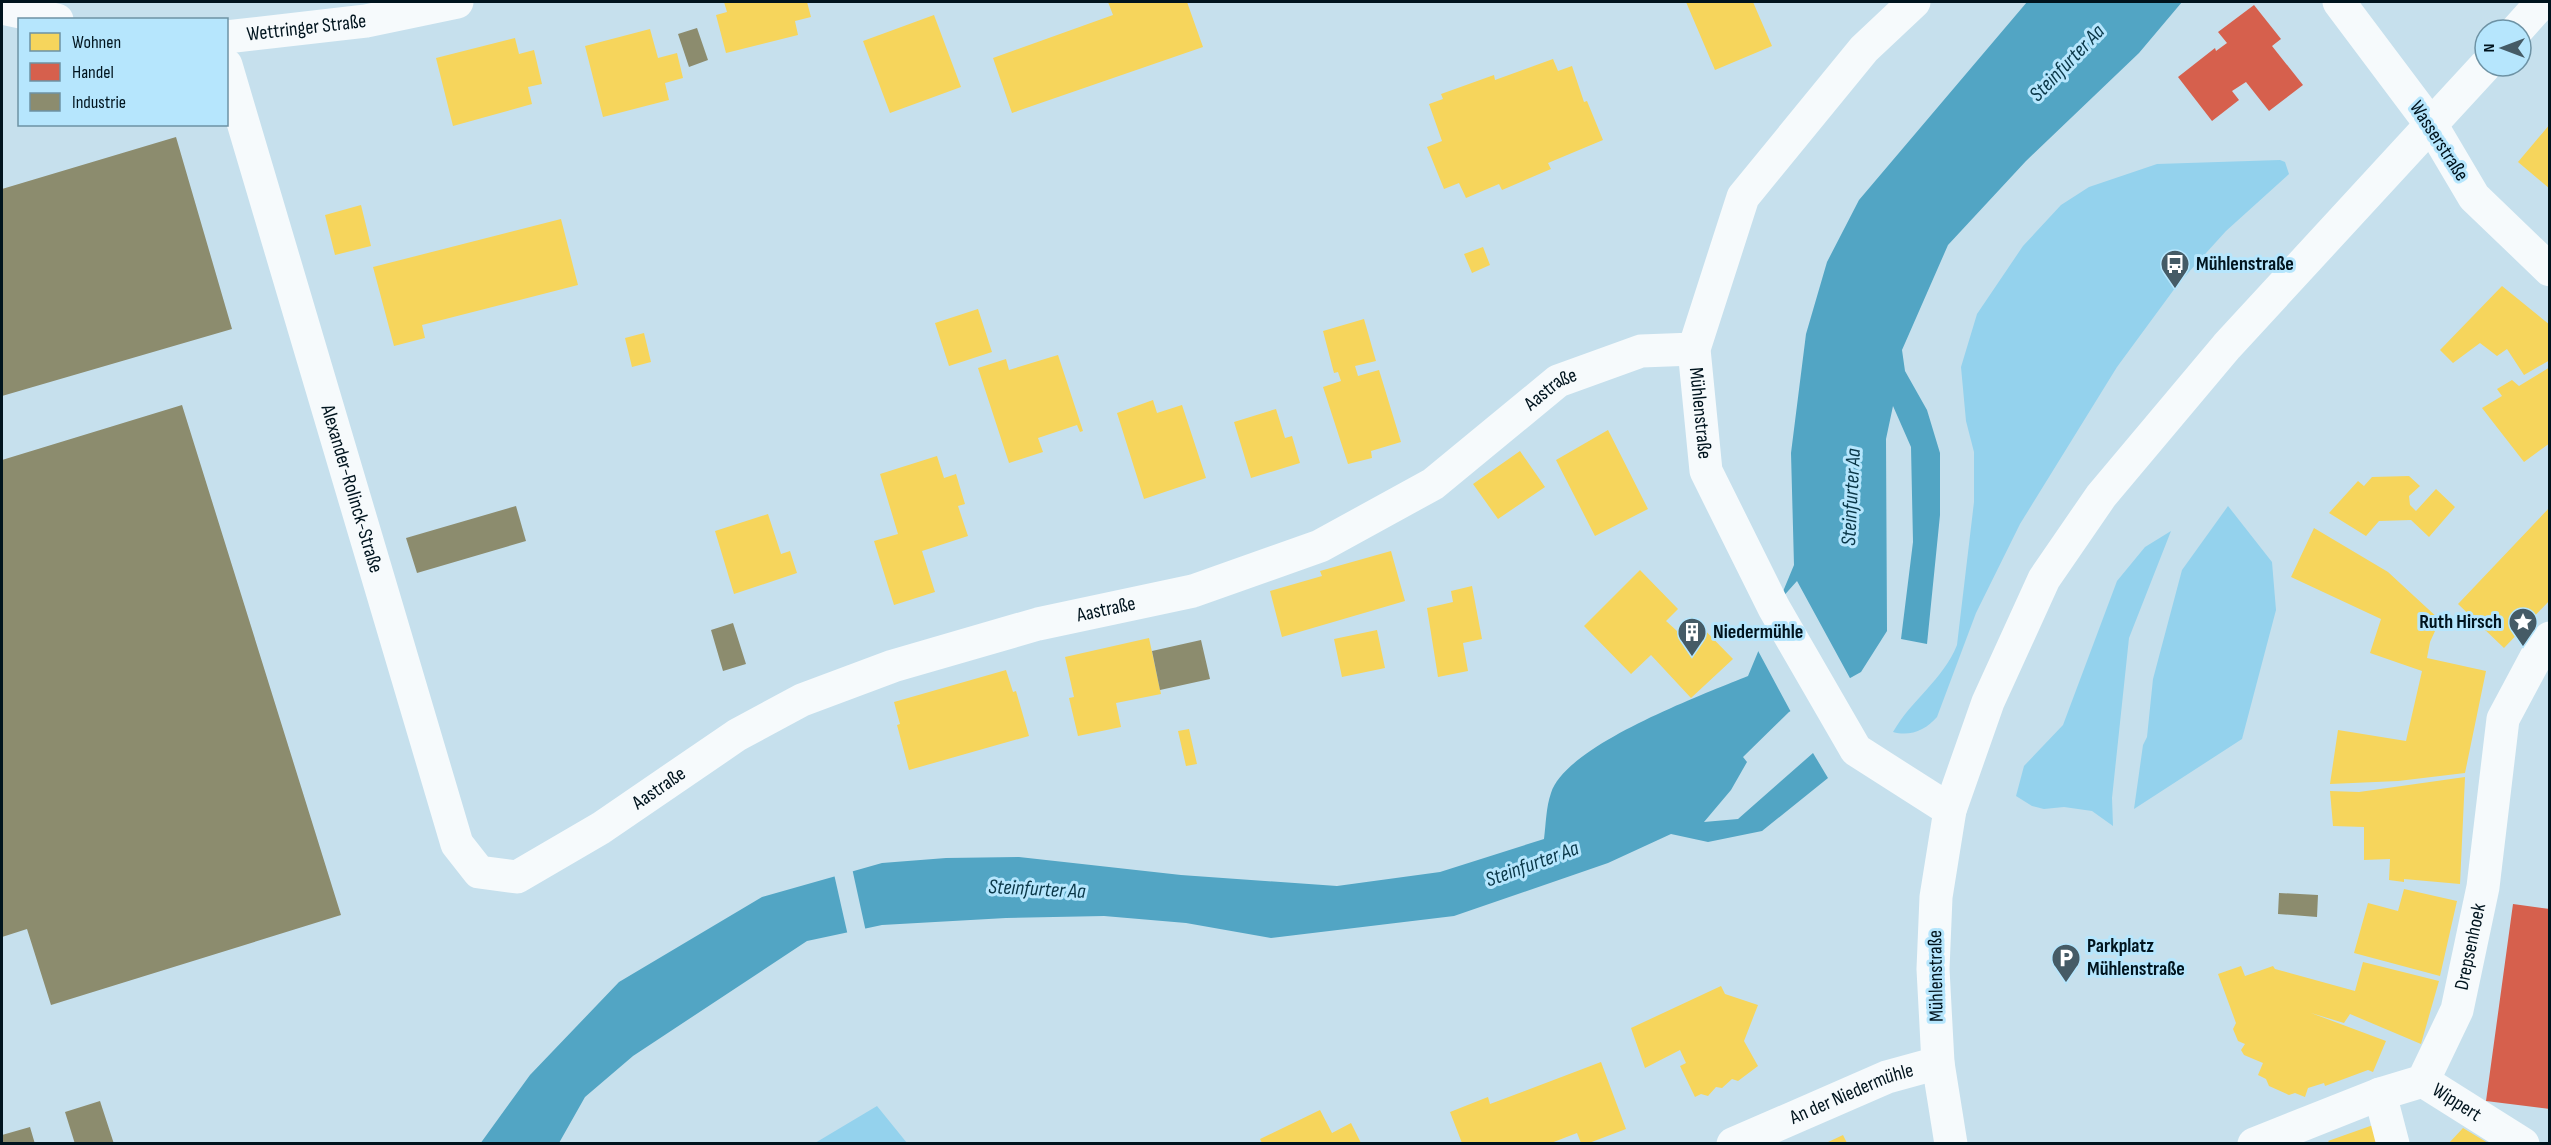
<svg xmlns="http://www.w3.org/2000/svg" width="2551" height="1145" viewBox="0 0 2551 1145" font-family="'Sofia Sans Condensed',sans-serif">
  <rect width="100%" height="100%" fill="#c6e0ed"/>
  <path fill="#94d2ed" d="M 2280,160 L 2285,162 L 2289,174 L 2226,231 L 2178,284 L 2117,367 L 2020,524 L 1976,613 L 1937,717 C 1926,730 1910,737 1893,732 C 1911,700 1943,680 1957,645 L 1974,502 L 1974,452 L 1966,421 L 1961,367 L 1977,314 L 2023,246 L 2061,205 L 2089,187 L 2157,164 Z
    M 2228,506 L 2272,562 L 2276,610 L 2242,739 L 2134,809 L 2143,745 L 2147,737 L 2153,679 L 2182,570 Z
    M 2171,531 L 2129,638 L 2112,798 L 2113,826 L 2092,811 L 2064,807 L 2044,809 L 2032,806 L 2016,796 L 2024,766 L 2063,725 L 2117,581 L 2145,547 Z
    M 877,1106 L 907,1143 L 815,1143 Z"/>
  <path fill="#52a5c4" d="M 2027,2 L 2182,2 L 2139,53 L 2026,161 L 1948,245 L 1902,350 L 1905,371 L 1927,410 L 1940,453 L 1940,515 L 1927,644 L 1901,639 L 1913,542 L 1911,447 L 1893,406 L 1886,439 L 1887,631 L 1861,672 L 1789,712 L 1743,757 L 1747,762 L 1731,790 L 1704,822 L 1738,819 L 1813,753 L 1828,778 L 1762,831 L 1708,842 L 1671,834 L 1608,863 L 1454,916 L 1271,938 L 1186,923 L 1104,916 L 1006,918 L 882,925 L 807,941 L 633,1056 L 585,1097 L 559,1143 L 480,1144 L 530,1075 L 619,982 L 762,897 L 882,863 L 946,858 L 1019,857 L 1181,875 L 1337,886 L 1440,872 L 1544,839 C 1546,824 1546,807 1551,793 C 1566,745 1702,695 1748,676 L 1794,565 L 1791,453 L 1806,334 L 1827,262 L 1859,200 Z"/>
  <path fill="#c6e0ed" d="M 1797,581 L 1851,680 L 1792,714 L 1756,647 L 1772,609 Z
    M 852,868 L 866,932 L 848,936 L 834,874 Z"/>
  <path fill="#f6d55c" d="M 724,2 L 807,2 L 811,17 L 795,21 L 798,35 L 726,53 L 716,15 L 727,12 Z
    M 1108,2 L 1187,2 L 1203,47 L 1012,113 L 993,58 L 1113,15 Z
    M 1686,2 L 1753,2 L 1772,46 L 1715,70 Z
    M 934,15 L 961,87 L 890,113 L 863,41 Z
    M 650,29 L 658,58 L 677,53 L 683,78 L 665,83 L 669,100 L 603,117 L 585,46 Z
    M 515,38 L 519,54 L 534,50 L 542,84 L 528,87 L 532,104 L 453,126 L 436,58 Z
    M 1553,59 L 1558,71 L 1572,66 L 1584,102 L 1587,101 L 1603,140 L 1548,163 L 1551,169 L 1502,190 L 1499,184 L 1466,198 L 1459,183 L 1444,189 L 1427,147 L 1442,141 L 1429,104 L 1443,99 L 1441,94 L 1494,75 L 1495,80 Z
    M 2550,124 L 2550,189 L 2518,162 Z
    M 361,205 L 371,246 L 335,255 L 325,215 Z
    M 561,219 L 578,285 L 422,325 L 425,338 L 394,346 L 373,267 Z
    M 1483,247 L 1490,265 L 1472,273 L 1464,254 Z
    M 2502,286 L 2550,325 L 2550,360 L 2524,375 L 2507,349 L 2497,356 L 2480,343 L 2453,363 L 2440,350 Z
    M 978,309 L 992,352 L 949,366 L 935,323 Z
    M 1364,319 L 1376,361 L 1355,366 L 1358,376 L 1379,370 L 1401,442 L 1371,451 L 1372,458 L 1348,464 L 1323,387 L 1341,381 L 1338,372 L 1334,373 L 1323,331 Z
    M 644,333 L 651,362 L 632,367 L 625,338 Z
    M 1058,355 L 1083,431 L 1080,432 L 1077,425 L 1038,438 L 1043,452 L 1009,463 L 978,368 L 1006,359 L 1009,370 Z
    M 2550,367 L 2550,443 L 2524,462 L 2482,408 L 2502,396 L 2497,389 L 2512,380 L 2519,386 Z
    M 1153,400 L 1157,413 L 1182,405 L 1206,478 L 1144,499 L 1117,413 Z
    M 1276,409 L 1285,438 L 1292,436 L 1300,463 L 1251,478 L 1234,422 Z
    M 1608,430 L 1648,509 L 1595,536 L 1556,460 Z
    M 1520,451 L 1545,487 L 1498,519 L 1473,484 Z
    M 937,456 L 944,478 L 956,474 L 965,504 L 958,506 L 968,536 L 922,551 L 935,592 L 894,605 L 874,541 L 898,534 L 880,474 Z
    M 2409,476 L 2420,486 L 2409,496 L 2410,505 L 2416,511 L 2436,489 L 2455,507 L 2429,537 L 2411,520 L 2379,521 L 2366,536 L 2329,513 L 2358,481 L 2364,486 L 2372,477 Z
    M 2550,507 L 2550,600 L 2504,648 L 2458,604 Z
    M 768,514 L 781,554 L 790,551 L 797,573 L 734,594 L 715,531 Z
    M 2314,528 L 2388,572 L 2440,620 L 2430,642 L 2427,658 L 2486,671 L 2465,773 L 2398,781 L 2330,784 L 2338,730 L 2406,741 L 2422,671 L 2370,653 L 2381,619 L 2291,577 Z
    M 1391,551 L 1405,601 L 1282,637 L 1270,591 L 1322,576 L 1320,571 Z
    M 1640,570 L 1678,609 L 1666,621 L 1677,631 L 1692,617 L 1733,659 L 1691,698 L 1651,655 L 1631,674 L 1584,626 Z
    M 1472,586 L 1482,639 L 1463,643 L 1468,671 L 1438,677 L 1427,608 L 1453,602 L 1451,591 Z
    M 1377,630 L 1385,668 L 1342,677 L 1334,639 Z
    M 1149,638 L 1161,694 L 1116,703 L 1121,727 L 1078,736 L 1069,698 L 1074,697 L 1065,657 Z
    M 1006,670 L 1013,692 L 1016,691 L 1029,736 L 909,770 L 897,725 L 900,724 L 894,702 Z
    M 1189,729 L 1197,764 L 1186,766 L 1178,731 Z
    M 2465,777 L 2460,884 L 2404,879 L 2404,882 L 2389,880 L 2390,859 L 2364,860 L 2364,827 L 2333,826 L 2330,791 L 2359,792 Z
    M 2404,889 L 2457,901 L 2440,976 L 2354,953 L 2368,903 L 2398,911 Z
    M 2363,962 L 2439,981 L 2421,1044 L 2350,1014 L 2344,1023 L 2311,1013 L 2386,1041 L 2373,1072 L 2368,1070 L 2325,1086 L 2324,1083 L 2308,1088 L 2305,1097 L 2295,1093 L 2289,1095 L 2269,1086 L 2266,1079 L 2258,1075 L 2263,1063 L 2244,1055 L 2241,1050 L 2245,1044 L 2238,1041 L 2233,1029 L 2236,1023 L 2218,974 L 2241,966 L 2245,976 L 2273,966 L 2275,969 L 2355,991 Z
    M 1721,986 L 1725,994 L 1758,1005 L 1744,1041 L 1758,1066 L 1738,1081 L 1732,1079 L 1722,1088 L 1716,1087 L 1708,1096 L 1701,1094 L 1695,1097 L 1680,1066 L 1686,1063 L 1680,1050 L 1645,1068 L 1631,1028 Z
    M 1601,1062 L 1626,1129 L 1589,1143 L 1581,1143 L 1577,1133 L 1551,1143 L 1462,1143 L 1450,1112 L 1488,1097 L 1490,1104 Z
    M 1320,1110 L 1332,1133 L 1351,1123 L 1361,1143 L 1262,1143 L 1260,1139 Z
    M 2376,1124 L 2380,1143 L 2330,1143 L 2328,1141 Z
    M 2463,1128 L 2488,1143 L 2449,1143 Z
    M 1843,1135 L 1847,1143 L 1826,1143 Z"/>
  <path fill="#d6604d" d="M 2254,5 L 2281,39 L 2272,46 L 2303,85 L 2269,111 L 2246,82 L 2232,91 L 2239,100 L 2212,121 L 2178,77 L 2215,48 L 2216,51 L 2227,43 L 2218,32 Z
    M 2513,904 L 2550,909 L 2550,1109 L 2486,1101 Z"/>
  <path fill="#8c8c6e" d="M 697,28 L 708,60 L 689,67 L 678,34 Z
    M 176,137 L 232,329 L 2,396 L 2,189 Z
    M 182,405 L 341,915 L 51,1005 L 27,929 L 2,937 L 2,460 Z
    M 516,506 L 526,541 L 417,573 L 406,538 Z
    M 733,623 L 746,664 L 723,671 L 711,630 Z
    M 1201,640 L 1210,679 L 1160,690 L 1152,651 Z
    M 2279,893 L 2318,895 L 2317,917 L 2278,914 Z
    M 100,1101 L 114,1144 L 75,1144 L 65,1112 Z
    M 30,1127 L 35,1144 L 2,1144 L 2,1135 Z"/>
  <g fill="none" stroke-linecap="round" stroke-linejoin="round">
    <g stroke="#f6fafc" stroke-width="33">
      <path id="s1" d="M 1914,2 L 1864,49 L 1743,197 L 1694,349 L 1706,471 L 1774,608 L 1856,750 L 1950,810"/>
      <path id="s2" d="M 226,65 L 457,844 L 479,872 L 517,877 L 601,828 L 737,735 L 802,700 L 893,666 L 1038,624 L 1193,591 L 1320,546 L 1433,484 L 1558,381 L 1641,351 L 1694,349"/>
      <path d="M 2432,126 L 2474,197 L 2550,270"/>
      <path id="s3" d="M 2423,1081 L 2523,1144"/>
      <path d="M 2380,1094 L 2393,1144"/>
      <path id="s4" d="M 1733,1144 L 1887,1077 L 1938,1063"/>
      <path id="s5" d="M 2254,1144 L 2380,1094 L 2423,1081 L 2457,1010 L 2483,887 L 2503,719 L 2542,646 L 2550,638"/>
    </g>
    <g stroke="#f6fafc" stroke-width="33">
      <path d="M 2339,2 L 2432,126"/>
      <path d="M 2,8 L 57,20"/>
      <path d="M 2517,30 L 2542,2"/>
      <path id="s6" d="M 226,37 L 366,21 L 457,2"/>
      <path d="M 1951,1144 L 1938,1063 L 1933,969 L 1936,897 L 1950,810 L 1988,702 L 2044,579 L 2101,496 L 2227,346 L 2485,66"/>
    </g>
  </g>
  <defs>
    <g id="bus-pin" transform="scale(1.5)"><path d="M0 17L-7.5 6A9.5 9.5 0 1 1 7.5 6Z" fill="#455b66" stroke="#b6e6fd"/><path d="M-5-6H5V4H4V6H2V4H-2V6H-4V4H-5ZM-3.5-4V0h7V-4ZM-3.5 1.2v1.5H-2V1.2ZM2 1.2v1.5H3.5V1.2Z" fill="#fff"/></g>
    <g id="sight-pin" transform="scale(1.5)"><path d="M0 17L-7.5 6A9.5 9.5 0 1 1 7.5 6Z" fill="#455b66" stroke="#b6e6fd"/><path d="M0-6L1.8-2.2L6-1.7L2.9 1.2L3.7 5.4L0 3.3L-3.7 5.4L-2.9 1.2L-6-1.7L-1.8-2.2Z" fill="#fff"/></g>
    <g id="building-pin" transform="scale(1.5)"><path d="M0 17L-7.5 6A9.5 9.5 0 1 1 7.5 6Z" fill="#455b66" stroke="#b6e6fd"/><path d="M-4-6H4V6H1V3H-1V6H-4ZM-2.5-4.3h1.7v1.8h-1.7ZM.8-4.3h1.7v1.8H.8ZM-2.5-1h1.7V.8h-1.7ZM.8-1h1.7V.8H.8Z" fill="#fff"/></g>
    <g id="parking-pin" transform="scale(1.5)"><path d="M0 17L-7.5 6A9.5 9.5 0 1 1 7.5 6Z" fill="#455b66" stroke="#b6e6fd"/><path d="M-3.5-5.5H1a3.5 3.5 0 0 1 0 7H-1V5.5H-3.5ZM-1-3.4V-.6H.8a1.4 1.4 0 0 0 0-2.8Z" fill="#fff"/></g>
  </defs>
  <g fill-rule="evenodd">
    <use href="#bus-pin" x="2175" y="264"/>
    <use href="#sight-pin" x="2523" y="622"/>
    <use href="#building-pin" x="1692" y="632"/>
    <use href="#parking-pin" x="2066" y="958"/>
  </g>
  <g text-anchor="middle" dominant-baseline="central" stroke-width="6" stroke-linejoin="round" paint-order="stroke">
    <g font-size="20" fill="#00141e" stroke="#b6e6fd">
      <text stroke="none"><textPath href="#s6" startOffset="81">Wettringer Straße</textPath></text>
      <text transform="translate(2439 141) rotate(57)">Wasserstraße</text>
      <text stroke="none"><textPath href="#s2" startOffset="2044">Aastraße</textPath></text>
      <text stroke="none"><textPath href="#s1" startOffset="484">Mühlenstraße</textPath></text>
      <text stroke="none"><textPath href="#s2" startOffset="442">Alexander-Rolinck-Straße</textPath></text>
      <text stroke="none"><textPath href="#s2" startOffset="1540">Aastraße</textPath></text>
      <text stroke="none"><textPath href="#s2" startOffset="1054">Aastraße</textPath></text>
      <text stroke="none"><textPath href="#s5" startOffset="324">Drepsenhoek</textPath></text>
      <text transform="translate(1936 976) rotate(-91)">Mühlenstraße</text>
      <text stroke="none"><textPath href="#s4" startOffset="129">An der Niedermühle</textPath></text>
      <text stroke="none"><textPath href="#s3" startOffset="40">Wippert</textPath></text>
    </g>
    <g font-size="20" font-weight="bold" fill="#00141e" stroke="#b6e6fd" text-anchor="start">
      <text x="2196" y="264">Mühlenstraße</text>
      <text x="2502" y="622" text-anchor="end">Ruth Hirsch</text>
      <text x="1713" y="632">Niedermühle</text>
      <text x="2087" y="946">Parkplatz<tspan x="2087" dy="23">Mühlenstraße</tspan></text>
    </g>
    <g font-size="21" font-style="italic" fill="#093647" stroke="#b6e6fd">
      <text transform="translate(2067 63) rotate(-46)">Steinfurter Aa</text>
      <text transform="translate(1851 497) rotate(-87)">Steinfurter Aa</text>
      <text transform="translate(1532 864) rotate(-20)">Steinfurter Aa</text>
      <text transform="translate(1037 889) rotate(3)">Steinfurter Aa</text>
    </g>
  </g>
  <rect width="2551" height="1145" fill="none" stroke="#00141e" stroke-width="6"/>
  <rect x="18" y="18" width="210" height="108" fill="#b6e6fd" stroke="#6d92a4" stroke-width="1.5"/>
  <rect x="30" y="33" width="30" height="18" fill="#f6d55c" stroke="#6d92a4" stroke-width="1.5"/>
  <text x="72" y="48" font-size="18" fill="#00141e">Wohnen</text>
  <rect x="30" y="63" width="30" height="18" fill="#d6604d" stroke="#6d92a4" stroke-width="1.5"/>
  <text x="72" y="78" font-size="18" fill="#00141e">Handel</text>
  <rect x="30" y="93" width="30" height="18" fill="#8c8c6e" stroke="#6d92a4" stroke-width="1.5"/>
  <text x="72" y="108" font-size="18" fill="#00141e">Industrie</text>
  <g transform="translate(2503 48) rotate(270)"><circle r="28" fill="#b6e6fd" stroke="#6d92a4" stroke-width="1.5"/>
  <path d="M0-4.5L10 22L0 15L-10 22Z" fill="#455b66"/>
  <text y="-9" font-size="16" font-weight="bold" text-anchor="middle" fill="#00141e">N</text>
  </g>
</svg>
